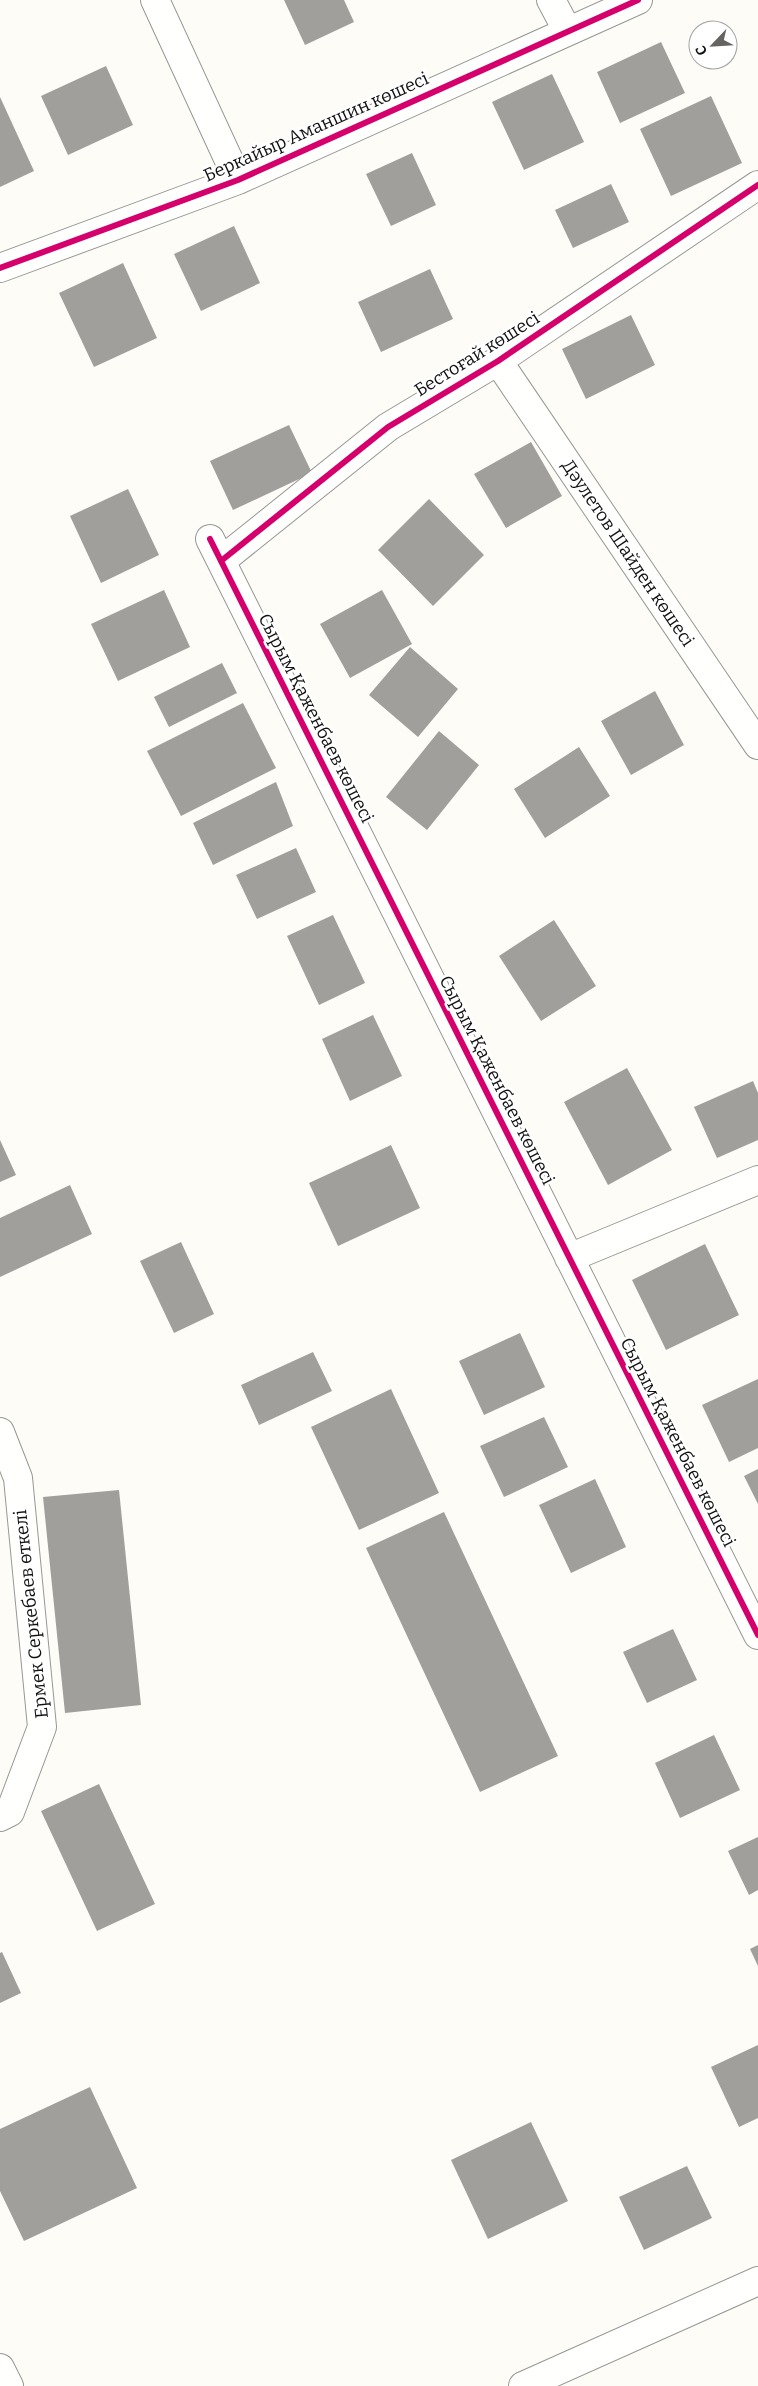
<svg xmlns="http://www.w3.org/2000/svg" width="758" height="2386" viewBox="0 0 758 2386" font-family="Bitter,serif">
  <rect width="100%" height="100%" fill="#fdfcf7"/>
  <path fill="#a19f9c" d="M 284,0 L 344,0 L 354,22 L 305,45 Z
    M 661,42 L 685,93 L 620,123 L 597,72 Z
    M 106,66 L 133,125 L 68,155 L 41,96 Z
    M 552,74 L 584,142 L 524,170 L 492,102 Z
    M 711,96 L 742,163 L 671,196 L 640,129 Z
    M 0,97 L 34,171 L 0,187 Z
    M 412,153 L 436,205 L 391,226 L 366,174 Z
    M 611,184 L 629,222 L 573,248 L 555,210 Z
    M 234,226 L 260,283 L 201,311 L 174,254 Z
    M 123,263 L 157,338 L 94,367 L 59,293 Z
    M 430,269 L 453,319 L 381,352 L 358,302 Z
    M 631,315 L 655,365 L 586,399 L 562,349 Z
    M 289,425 L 312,473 L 233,510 L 210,461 Z
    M 531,442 L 562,496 L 506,528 L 474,474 Z
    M 128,489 L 159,555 L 101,583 L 70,516 Z
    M 429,499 L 484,555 L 433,606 L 378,550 Z
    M 164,590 L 190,647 L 118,681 L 91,624 Z
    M 382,590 L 412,644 L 350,678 L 320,624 Z
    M 410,647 L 458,689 L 418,737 L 369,695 Z
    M 222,663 L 237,693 L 169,727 L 154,697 Z
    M 655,691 L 684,745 L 631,775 L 601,721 Z
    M 243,703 L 276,768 L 181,816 L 147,751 Z
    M 439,731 L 479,765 L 427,830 L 386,797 Z
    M 579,747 L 610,796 L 545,838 L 514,789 Z
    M 276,782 L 293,826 L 213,865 L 193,823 Z
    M 296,848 L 316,892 L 257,919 L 236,875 Z
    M 333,915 L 365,983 L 319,1005 L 287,936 Z
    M 554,920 L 596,986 L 541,1021 L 499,956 Z
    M 373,1015 L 402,1076 L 350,1101 L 322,1039 Z
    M 627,1068 L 672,1150 L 608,1185 L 564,1102 Z
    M 753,1081 L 758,1093 L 758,1140 L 717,1158 L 694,1107 Z
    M 0,1140 L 16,1175 L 0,1182 Z
    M 391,1145 L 420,1208 L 338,1246 L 309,1183 Z
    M 70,1185 L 92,1234 L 0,1277 L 0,1218 Z
    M 181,1242 L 214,1314 L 174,1333 L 140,1261 Z
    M 705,1244 L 739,1315 L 666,1350 L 632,1280 Z
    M 520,1333 L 545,1387 L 484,1415 L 459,1361 Z
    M 313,1352 L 332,1391 L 259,1425 L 241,1385 Z
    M 758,1379 L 758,1448 L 729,1462 L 702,1405 Z
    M 391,1389 L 439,1493 L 359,1530 L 311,1427 Z
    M 544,1417 L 568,1467 L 504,1497 L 480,1446 Z
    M 758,1469 L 758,1504 L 744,1476 Z
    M 595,1479 L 626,1547 L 571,1573 L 539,1505 Z
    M 119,1490 L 141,1705 L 65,1713 L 43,1497 Z
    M 444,1512 L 558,1756 L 480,1792 L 366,1548 Z
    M 673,1629 L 697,1680 L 647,1703 L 623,1652 Z
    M 714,1735 L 740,1790 L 680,1818 L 655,1763 Z
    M 99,1784 L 155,1904 L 97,1931 L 41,1811 Z
    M 758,1837 L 758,1890 L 749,1895 L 728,1851 Z
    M 758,1945 L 758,1966 L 750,1949 Z
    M 2,1952 L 21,1993 L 0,2003 L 0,1953 Z
    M 758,2045 L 758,2118 L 739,2127 L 711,2067 Z
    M 90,2087 L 137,2188 L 24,2241 L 0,2191 L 0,2129 Z
    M 531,2122 L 568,2201 L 488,2239 L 451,2160 Z
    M 687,2166 L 712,2218 L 644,2250 L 619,2197 Z"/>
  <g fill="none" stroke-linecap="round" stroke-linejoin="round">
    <g stroke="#979795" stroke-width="30">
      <path id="minor" d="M 155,0 L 238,180
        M 551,0 L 567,30
        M 0,268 L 238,180 L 638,0
        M 498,361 L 758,745
        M 210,539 L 758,1635
        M 221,561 L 388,427 L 498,361 L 758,185
        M 569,1258 L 758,1180
        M 0,1432 L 18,1478 L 42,1727 L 10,1812 L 0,1817
        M 0,2368 L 9,2386
        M 523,2386 L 758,2281"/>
    </g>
    <use href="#minor" stroke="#fffffe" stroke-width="28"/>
    <g stroke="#fff" stroke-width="9">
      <path id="cycleway" d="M 0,268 L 238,180 L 638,0
        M 210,539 L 758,1635
        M 221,561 L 388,427 L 498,361 L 758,185"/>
    </g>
    <use href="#cycleway" stroke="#d6006c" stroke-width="6"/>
  </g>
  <g text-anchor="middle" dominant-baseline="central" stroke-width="5" stroke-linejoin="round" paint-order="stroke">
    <g font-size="18" fill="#111" stroke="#fff">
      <text transform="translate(316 127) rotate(-24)">Беркайыр Аманшин көшесі</text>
      <text transform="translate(477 354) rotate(-32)">Бестоғай көшесі</text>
      <text transform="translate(628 553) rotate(56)">Дәулетов Шайден көшесі</text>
      <text transform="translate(316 718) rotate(63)">Сырым Қаженбаев көшесі</text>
      <text transform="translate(497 1080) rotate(63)">Сырым Қаженбаев көшесі</text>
      <text transform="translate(678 1442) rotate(63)">Сырым Қаженбаев көшесі</text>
      <text transform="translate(31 1614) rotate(-96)">Ермек Серкебаев өткелі</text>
    </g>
  </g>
  <g transform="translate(713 45) rotate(245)"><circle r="24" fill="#ffffff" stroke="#a0a0a0"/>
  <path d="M0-4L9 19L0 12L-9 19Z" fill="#646362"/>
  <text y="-8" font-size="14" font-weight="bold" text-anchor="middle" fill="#111111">С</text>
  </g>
</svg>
